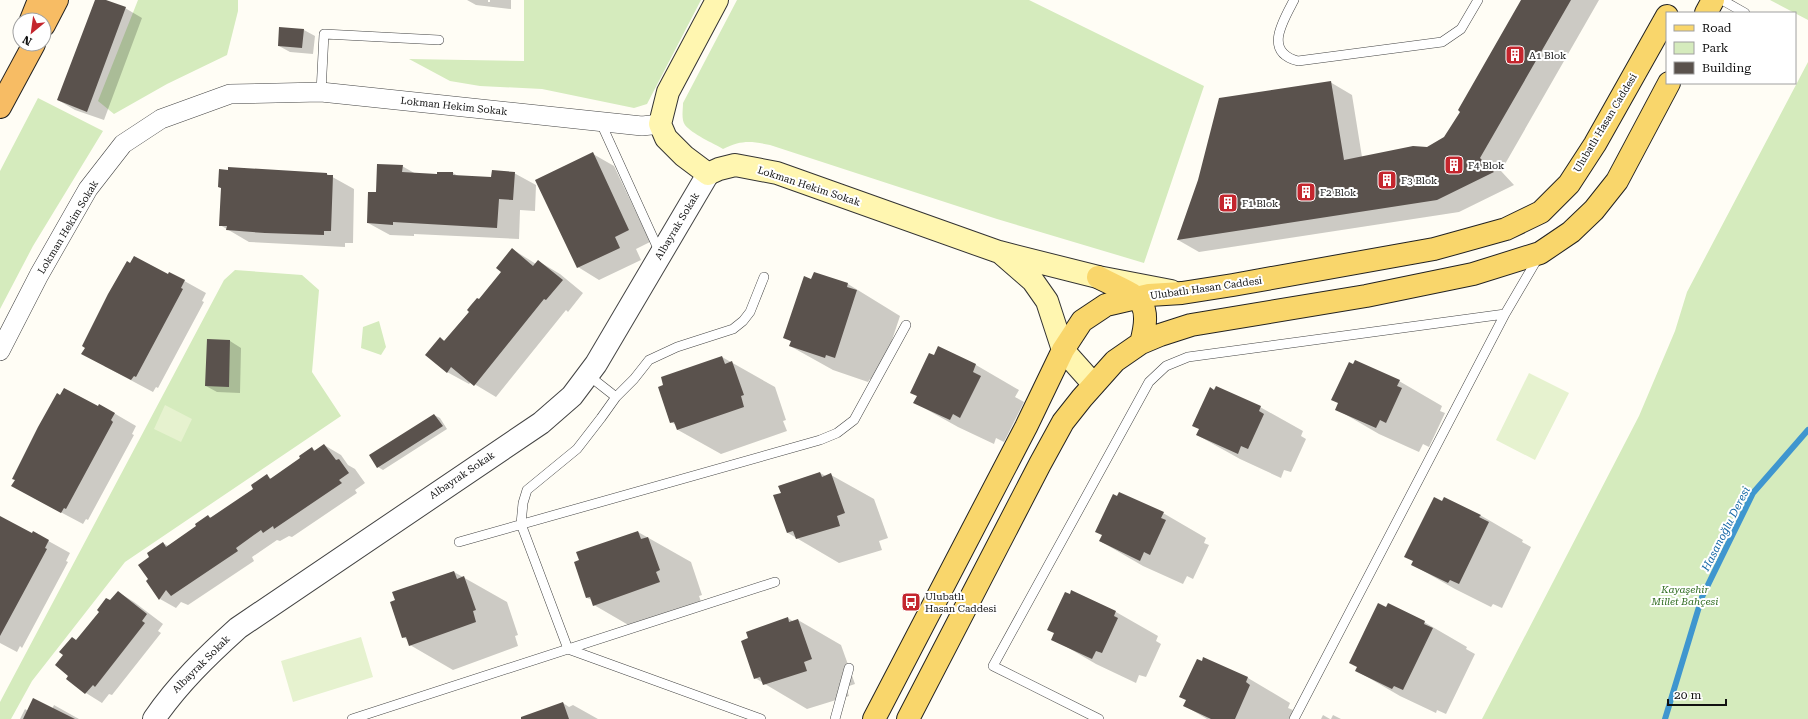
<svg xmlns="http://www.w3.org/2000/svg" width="1808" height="719" viewBox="0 0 1808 719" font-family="'Roboto Serif',serif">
  <rect width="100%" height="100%" fill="#fffdf5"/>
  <path fill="#d5ebbd" d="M 138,0 L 238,0 L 238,11 L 227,55 L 167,84 L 114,114 L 98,101 Z
    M 524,0 L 701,0 L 647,104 L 634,108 L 542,89 L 480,86 L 450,81 L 409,59 L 524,61 Z
    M 737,0 L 1029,0 L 1204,86 L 1144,263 L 997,219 L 770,145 C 750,141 742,140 723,149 C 713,143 692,134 685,125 C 681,119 683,110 683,103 Z
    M 1770,0 L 1808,0 L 1808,20 Z
    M 1808,62 L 1808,719 L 1482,719 L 1639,416 L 1675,331 L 1687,292 Z
    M 38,98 L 103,131 L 33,246 L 0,309 L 0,171 Z
    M 235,270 L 302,275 L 319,290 L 312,372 L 341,416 L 125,562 L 32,681 L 11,719 L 0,719 L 0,702 L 224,280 Z
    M 379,321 L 386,347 L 381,355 L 361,348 L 363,327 Z"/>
  <path fill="#e6f2cf" d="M 1529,373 L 1569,393 L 1535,460 L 1496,440 Z
    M 165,405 L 192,419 L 181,442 L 154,429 Z
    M 361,637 L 373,677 L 293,702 L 281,661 Z"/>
  <path fill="#0003" d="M 96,0 L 104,0 L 125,8 L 142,18 L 104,120 L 75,110 L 58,100 Z
    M 467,0 L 488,0 L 488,2 L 490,2 L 490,0 L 511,0 L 511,9 L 476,5 Z
    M 1523,0 L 1599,0 L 1501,171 L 1514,185 L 1459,212 L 1199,252 L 1178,240 L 1330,82 L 1352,95 L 1362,157 L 1427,148 L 1445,138 L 1462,111 Z
    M 304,30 L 315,36 L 313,54 L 290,52 L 279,46 Z
    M 593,154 L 614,166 L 650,242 L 636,249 L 641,260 L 599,280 L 578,267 Z
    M 402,166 L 416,174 L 438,175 L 453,173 L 458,176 L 492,178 L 514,173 L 536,185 L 535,211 L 520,210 L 519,239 L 414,234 L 414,236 L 390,235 L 368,223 L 377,193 Z
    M 229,169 L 327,174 L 354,189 L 353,243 L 345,243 L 345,247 L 249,242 L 220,225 L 222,188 L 219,187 Z
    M 512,249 L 536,264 L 538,261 L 560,274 L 583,293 L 568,312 L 566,310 L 496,397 L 471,382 L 469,384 L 447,372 L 440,338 L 445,341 L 502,272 Z
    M 131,264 L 168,276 L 170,273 L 206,293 L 202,301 L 204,302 L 158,388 L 156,387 L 153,392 L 104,366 Z
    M 812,280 L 848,284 L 900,316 L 878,382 L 870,379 L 868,382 L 833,370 L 790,346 L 792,342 L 784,337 Z
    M 208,341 L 230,341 L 241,348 L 240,393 L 217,392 L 206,386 Z
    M 938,347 L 976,365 L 1019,390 L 1015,397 L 1024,402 L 1004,442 L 996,438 L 994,444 L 958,427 L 915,403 Z
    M 722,357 L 775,387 L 786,420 L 783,421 L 787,431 L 721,454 L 678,430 L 676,425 L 671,422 Z
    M 1399,381 L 1442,406 L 1440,411 L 1445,413 L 1429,447 L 1423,444 L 1419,452 L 1379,434 L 1336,409 Z
    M 61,396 L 99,407 L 100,405 L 136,426 L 132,434 L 134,435 L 88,520 L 86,519 L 83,524 L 34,498 Z
    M 1260,407 L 1303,431 L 1301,436 L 1306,439 L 1291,472 L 1284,470 L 1281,478 L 1240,459 L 1197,435 L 1200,429 Z
    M 434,415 L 440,418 L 447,429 L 383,470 L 378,467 L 370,456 Z
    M 324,445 L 341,455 L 348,465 L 355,469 L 365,483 L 355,490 L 357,493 L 292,537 L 289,536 L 280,541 L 277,540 L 252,557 L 254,561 L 188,605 L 181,602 L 176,608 L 160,599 L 150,579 L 151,557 L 163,543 L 168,546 L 198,526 L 208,516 L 212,518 L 254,490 L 267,476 L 272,479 L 302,459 L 312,448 L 316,451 Z
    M 820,473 L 826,476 L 831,475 L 874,499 L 888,538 L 879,541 L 882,550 L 839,563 L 788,533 L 780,487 Z
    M 1163,513 L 1206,538 L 1204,543 L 1209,545 L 1193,579 L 1187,576 L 1183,584 L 1143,566 L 1100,541 Z
    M 1480,515 L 1523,540 L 1522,542 L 1531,547 L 1502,608 L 1493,604 L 1491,607 L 1455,589 L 1413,565 Z
    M 0,518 L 32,535 L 34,533 L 70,553 L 66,561 L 68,562 L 22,648 L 20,646 L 17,652 L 0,643 Z
    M 638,532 L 691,562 L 702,595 L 699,596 L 703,607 L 637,630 L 594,605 L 592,600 L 587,598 Z
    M 454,572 L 507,602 L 518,635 L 515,636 L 518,646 L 453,670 L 410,645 L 408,640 L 403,637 L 396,601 Z
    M 118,592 L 134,602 L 163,624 L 158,631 L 161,633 L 112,695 L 109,694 L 102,703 L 86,693 L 68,678 L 77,641 Z
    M 1116,612 L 1158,636 L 1156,641 L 1161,644 L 1146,677 L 1139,675 L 1136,683 L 1096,664 L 1053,639 Z
    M 788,618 L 794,622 L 798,620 L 841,645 L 855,684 L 846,687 L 849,696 L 807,709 L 755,678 Z
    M 1424,622 L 1467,647 L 1466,649 L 1475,654 L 1446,714 L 1437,710 L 1436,713 L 1400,696 L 1357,671 Z
    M 1202,662 L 1248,678 L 1290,703 L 1288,708 L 1293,710 L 1289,719 L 1207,719 L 1185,706 Z
    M 563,703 L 569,707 L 573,705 L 598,719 L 522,719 Z
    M 54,705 L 79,719 L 20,719 L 25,709 L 28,711 L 52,709 Z
    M 1323,715 L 1330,719 L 1321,719 Z
    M 1333,715 L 1341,719 L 1331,719 Z"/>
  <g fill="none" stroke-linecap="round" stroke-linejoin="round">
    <path stroke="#3f96cf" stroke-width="6" d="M 1665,719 L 1702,597 L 1753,493 L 1808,430"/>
  </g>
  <path fill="#5a524d" d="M 95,0 L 106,0 L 126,7 L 87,112 L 57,100 Z
    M 1521,0 L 1571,0 L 1480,158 L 1494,172 L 1437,200 L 1177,240 L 1198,180 L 1219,98 L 1331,81 L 1344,160 L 1413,146 L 1427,147 L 1444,137 L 1460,112 L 1458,110 Z
    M 279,27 L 304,29 L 302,48 L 278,46 Z
    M 593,152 L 629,230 L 615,237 L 620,248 L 577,268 L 535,180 Z
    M 377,164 L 403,165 L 402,172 L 437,174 L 437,172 L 453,172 L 453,175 L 491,177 L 492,170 L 515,172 L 513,200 L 499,199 L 497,228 L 393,222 L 393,225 L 367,223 L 368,192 L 376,192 Z
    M 228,167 L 327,173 L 327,175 L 333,175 L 331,231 L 324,231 L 324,235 L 265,233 L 226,230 L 227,226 L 219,226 L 221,188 L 218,187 L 219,169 L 228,170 Z
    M 512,248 L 533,266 L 538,260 L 563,280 L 546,300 L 544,299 L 474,386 L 451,367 L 447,373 L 425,355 L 440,337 L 444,341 L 469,312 L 467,310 L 471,305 L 477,298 L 479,299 L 501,272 L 496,268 Z
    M 134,256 L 168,274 L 169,272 L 185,280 L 181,288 L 183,289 L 136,377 L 134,376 L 131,380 L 81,354 L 85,348 L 82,346 L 108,294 L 127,261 L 130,263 Z
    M 814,272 L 848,283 L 847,287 L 857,290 L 835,358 L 826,355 L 825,358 L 789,346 L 791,341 L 783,338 L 804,276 L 811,279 Z
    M 207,339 L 230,340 L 229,387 L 205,386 Z
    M 938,346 L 976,364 L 973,372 L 981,376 L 960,418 L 953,414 L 950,420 L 913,403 L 917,396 L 910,393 L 929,353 L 934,355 Z
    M 722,356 L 725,364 L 732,361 L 744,395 L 741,396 L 744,407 L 677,430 L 674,422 L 670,423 L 658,387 L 663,385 L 661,377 Z
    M 1355,360 L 1400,380 L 1397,386 L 1402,388 L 1386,423 L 1380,420 L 1376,428 L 1335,410 L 1338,403 L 1331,400 L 1349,362 L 1353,364 Z
    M 1216,386 L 1261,406 L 1259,411 L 1264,414 L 1248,449 L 1241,446 L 1238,454 L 1196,435 L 1199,429 L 1192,426 L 1210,387 L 1214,390 Z
    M 64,388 L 98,406 L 99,404 L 115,413 L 111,420 L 113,422 L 66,509 L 64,508 L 61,513 L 11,486 L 15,480 L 12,479 L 38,427 L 57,393 L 60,395 Z
    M 434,414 L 443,426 L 377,468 L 369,455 Z
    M 324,444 L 336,460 L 339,459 L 349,473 L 339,480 L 342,483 L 274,529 L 273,526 L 263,533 L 261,530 L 236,548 L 238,551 L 171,596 L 166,590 L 159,600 L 146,581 L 148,579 L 138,565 L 149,557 L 147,553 L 163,542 L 166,547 L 196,526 L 195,524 L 208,515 L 210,518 L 253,489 L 251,485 L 267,474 L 270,479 L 300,458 L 299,456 L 312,447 L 314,451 Z
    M 820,472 L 822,477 L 831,473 L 845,513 L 837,516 L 840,526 L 796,539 L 793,531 L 787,533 L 773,495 L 781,493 L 778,486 Z
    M 1119,492 L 1164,512 L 1161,518 L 1166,520 L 1150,555 L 1144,552 L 1140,561 L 1099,541 L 1102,535 L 1095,532 L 1113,494 L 1117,496 Z
    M 1434,497 L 1442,501 L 1444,497 L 1481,515 L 1479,517 L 1489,522 L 1459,584 L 1450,580 L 1448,583 L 1411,565 L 1413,561 L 1404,557 Z
    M 0,516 L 32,533 L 33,531 L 49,540 L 45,548 L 47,549 L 0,636 Z
    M 638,531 L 641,539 L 648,537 L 660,570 L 656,572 L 660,582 L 593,606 L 590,597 L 586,598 L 574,562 L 579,560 L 576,552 Z
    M 454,571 L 457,579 L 464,576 L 476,610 L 473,611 L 476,622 L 409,646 L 406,637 L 402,638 L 390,602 L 395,600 L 392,592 Z
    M 1071,590 L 1116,611 L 1114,616 L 1118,618 L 1102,653 L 1096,651 L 1092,659 L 1051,640 L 1054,633 L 1047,630 L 1065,592 L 1070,594 Z
    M 118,591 L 147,614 L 142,621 L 145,623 L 95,687 L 93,685 L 85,694 L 66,679 L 68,676 L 55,665 L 63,655 L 59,652 L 72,637 L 76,640 L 99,612 L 97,610 L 106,598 L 110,600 Z
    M 1378,603 L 1386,607 L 1388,603 L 1425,621 L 1424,624 L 1433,628 L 1403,690 L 1394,686 L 1392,689 L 1355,671 L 1357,667 L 1349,663 Z
    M 788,617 L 789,622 L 798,619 L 812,659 L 804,662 L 807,671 L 763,685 L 760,677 L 754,679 L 741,641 L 748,638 L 746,632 Z
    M 1203,657 L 1248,677 L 1246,682 L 1250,685 L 1235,719 L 1211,719 L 1183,706 L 1186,700 L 1179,697 L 1197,659 L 1202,661 Z
    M 33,698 L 75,719 L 23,719 Z
    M 563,702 L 569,719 L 521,719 L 521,717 Z"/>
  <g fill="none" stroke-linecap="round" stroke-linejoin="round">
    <g stroke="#444" stroke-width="10">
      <path id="service" d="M 1294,0 C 1283,21 1263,52 1298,61 L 1442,42 L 1461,29 L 1478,0
        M 1722,0 L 1745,13
        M 321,92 L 324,34 L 439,40
        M 600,121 L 660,253
        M 588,375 L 616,397
        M 459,542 L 820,440 L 837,433 L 854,420 L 906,325
        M 352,719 L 775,582
        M 761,719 L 568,649 L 521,524 L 523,503 L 527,490 L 577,449 L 601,418 L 616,397 L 634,379 L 649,360 L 677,347 L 733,329 L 743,321 L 750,312 L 764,277
        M 835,719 L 849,668
        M 1099,719 L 993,666 L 1149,382 L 1166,366 L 1188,357 L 1505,314
        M 1294,719 L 1505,314 L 1539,256"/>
    </g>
    <g stroke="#444" stroke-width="20">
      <path id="minor" d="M 0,351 L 39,275 L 88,189 L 123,144 L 161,119 L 230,94 L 321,92 L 642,126 L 660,124"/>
    </g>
    <g stroke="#444" stroke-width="24">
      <path id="tertiary" d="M 154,719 C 178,684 207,656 238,628 L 541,423 L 572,396 L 596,364 L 708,174"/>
    </g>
    <g stroke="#333" stroke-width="24">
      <path id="secondary" d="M 717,0 L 668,92 L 660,124 L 666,138 L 684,156 L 708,174 L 719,169 L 735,165 L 777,173 L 999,252 L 1098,277 L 1171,291
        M 1002,254 L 1033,281 L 1047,301 L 1063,350 L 1088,378 L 1096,381"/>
    </g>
    <g stroke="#222" stroke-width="24">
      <path id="primary" d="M 1706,13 L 1713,0
        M 1098,277 C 1135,297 1154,295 1141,343
        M 874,719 L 1026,427 L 1063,350 L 1082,321 L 1106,305 L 1149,295 L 1182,293 L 1233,285 L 1434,249 L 1506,229 L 1541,212 L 1569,184 L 1595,144 L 1667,16
        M 908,719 L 1040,464 L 1063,422 L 1082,398 L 1115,361 L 1141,343 L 1160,335 L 1191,325 L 1366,296 L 1473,274 L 1540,253 L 1571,232 L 1594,210 L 1617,181 L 1669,83"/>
    </g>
    <g stroke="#222" stroke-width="24">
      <path id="trunk" d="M 31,20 L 39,0
        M 44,25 L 57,0
        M 0,107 L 34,44"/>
    </g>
    <use href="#service" stroke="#fff" stroke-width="9"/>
    <use href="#minor" stroke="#fff" stroke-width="19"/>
    <use href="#tertiary" stroke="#fff" stroke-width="22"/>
    <use href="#secondary" stroke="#fff6b0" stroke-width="22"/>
    <use href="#primary" stroke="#f9d66b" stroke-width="22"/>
    <use href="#trunk" stroke="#f7bc64" stroke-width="22"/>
  </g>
  <defs>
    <g id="building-square" transform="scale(1)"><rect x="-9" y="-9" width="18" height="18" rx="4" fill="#c4262e" stroke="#fff"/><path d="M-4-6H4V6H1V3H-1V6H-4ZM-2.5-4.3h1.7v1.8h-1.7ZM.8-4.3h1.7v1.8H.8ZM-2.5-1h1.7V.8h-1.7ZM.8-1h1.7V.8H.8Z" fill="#fff"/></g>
    <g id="bus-square" transform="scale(1)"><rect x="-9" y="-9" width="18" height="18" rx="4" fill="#c4262e" stroke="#fff"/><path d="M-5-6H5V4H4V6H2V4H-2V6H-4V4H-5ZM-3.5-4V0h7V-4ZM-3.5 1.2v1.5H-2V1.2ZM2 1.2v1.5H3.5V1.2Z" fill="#fff"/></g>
  </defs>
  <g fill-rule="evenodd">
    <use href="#building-square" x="1515" y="55"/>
    <use href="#building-square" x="1454" y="165"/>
    <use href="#building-square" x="1387" y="180"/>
    <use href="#building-square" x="1306" y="192"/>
    <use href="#building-square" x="1228" y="203"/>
    <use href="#bus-square" x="911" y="602"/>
  </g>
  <g text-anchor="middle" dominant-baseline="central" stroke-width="4" stroke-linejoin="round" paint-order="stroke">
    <g font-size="10" fill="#111" stroke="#fff" text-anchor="start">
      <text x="1529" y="55">A1 Blok</text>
      <text x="1468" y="165">F4 Blok</text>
      <text x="1401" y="180">F3 Blok</text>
      <text x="1320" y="192">F2 Blok</text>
      <text x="1242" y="203">F1 Blok</text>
      <text x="925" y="596">Ulubatlı<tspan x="925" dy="12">Hasan Caddesi</tspan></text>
    </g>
    <g font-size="10" fill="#111" stroke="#fff">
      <text transform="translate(454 106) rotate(6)">Lokman Hekim Sokak</text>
      <text transform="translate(1605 123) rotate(-59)">Ulubatlı Hasan Caddesi</text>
      <text transform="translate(809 186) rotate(18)">Lokman Hekim Sokak</text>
      <text transform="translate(677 226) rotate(-59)">Albayrak Sokak</text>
      <text transform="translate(68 227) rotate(-59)">Lokman Hekim Sokak</text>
      <text transform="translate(1206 288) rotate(-8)">Ulubatlı Hasan Caddesi</text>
      <text transform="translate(462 475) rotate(-34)">Albayrak Sokak</text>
      <text transform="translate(201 664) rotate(-45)">Albayrak Sokak</text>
    </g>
    <g font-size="10" font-style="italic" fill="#2f6b1f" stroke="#fff">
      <text x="1685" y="589">Kayaşehir<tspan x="1685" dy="12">Millet Bahçesi</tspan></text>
    </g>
    <g font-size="11" font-style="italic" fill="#1768a6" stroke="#fff">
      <text transform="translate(1726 529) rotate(-63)">Hasanoğlu Deresi</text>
    </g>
  </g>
  <rect x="1666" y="12" width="130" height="72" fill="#ffffff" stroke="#a0a0a0"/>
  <rect x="1674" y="25" width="20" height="6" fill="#f9d66b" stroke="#a0a0a0"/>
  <text x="1702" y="32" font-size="12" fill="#111111">Road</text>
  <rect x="1674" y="42" width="20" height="12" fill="#d5ebbd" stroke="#a0a0a0"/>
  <text x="1702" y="52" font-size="12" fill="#111111">Park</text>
  <rect x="1674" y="62" width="20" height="12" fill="#5a524d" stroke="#a0a0a0"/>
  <text x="1702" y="72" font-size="12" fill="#111111">Building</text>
  <g transform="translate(32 32) rotate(209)"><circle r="19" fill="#ffffff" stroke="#a0a0a0"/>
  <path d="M0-3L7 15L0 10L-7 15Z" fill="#c4262e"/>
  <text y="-6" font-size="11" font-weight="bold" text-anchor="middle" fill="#111111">N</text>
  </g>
  <path d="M1668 699v6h58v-6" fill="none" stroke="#111111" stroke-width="2"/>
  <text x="1674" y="699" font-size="12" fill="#111111" stroke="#ffffff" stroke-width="3" paint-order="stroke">20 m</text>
</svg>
